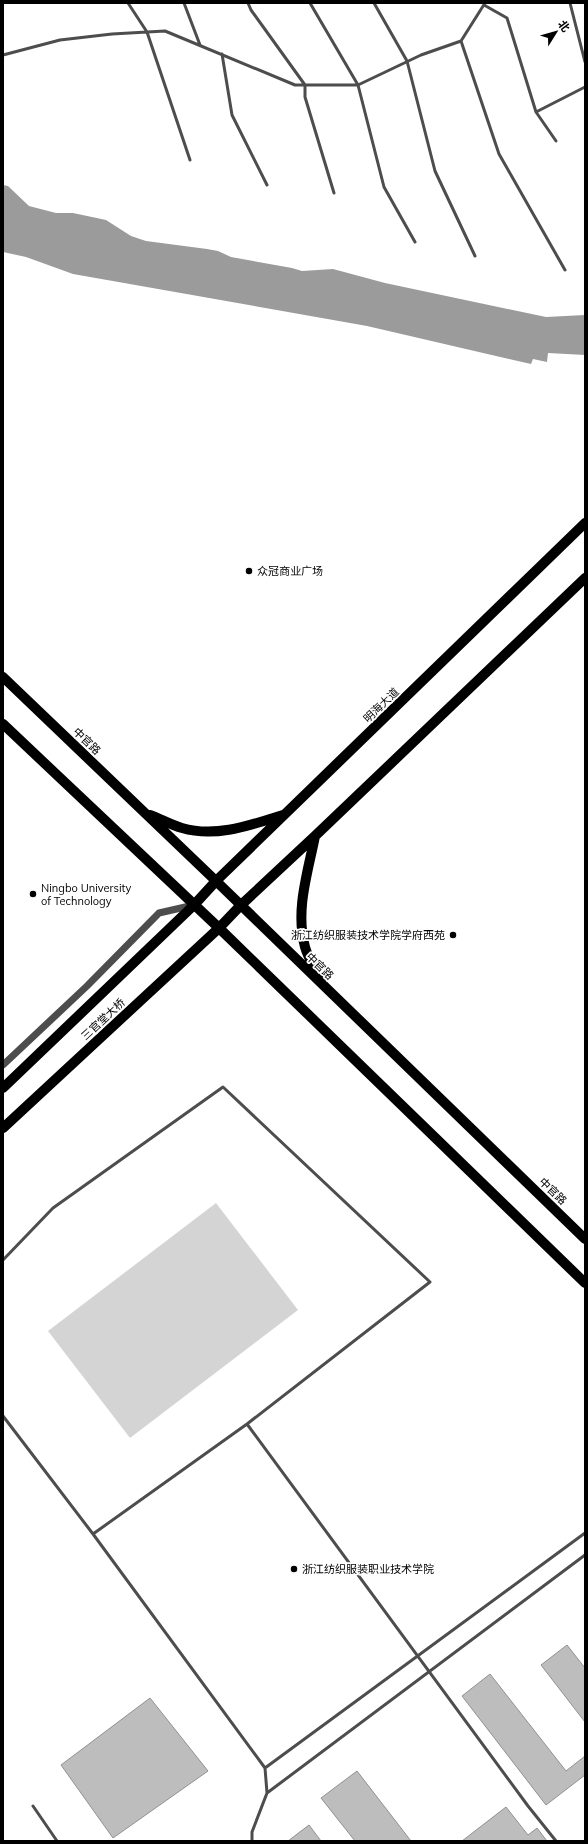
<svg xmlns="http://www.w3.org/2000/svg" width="588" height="1844" viewBox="0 0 588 1844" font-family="Mulish,'Noto Sans SC',sans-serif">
  <rect width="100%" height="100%" fill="#fff"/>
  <path fill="#d4d4d4" d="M 216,1203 L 298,1310 L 130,1438 L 48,1331 Z"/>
  <path fill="#9b9b9b" d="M 3,185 L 8,186 L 29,206 L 56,213 L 73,213 L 106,220 L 131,236 L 146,241 L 207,249 L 218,251 L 231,257 L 292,268 L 302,271 L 333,269 L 385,283 L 546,317 L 585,315 L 585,355 L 548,353 L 547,362 L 533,359 L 531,364 L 367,326 L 73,274 L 26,257 L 3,252 Z"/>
  <path fill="#bdbdbd" stroke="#919191" d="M 567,1645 L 585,1668 L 585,1722 L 541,1665 Z
    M 490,1674 L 566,1771 L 585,1756 L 585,1775 L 546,1805 L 462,1696 Z
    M 150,1698 L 208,1771 L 113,1838 L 61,1765 Z
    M 357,1771 L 411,1841 L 355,1841 L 321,1798 Z
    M 506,1807 L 528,1835 L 537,1828 L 547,1841 L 462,1841 Z
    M 309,1825 L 321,1841 L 288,1841 Z"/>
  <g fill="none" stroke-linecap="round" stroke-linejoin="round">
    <path stroke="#4d4d4d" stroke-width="3" d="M 128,3 L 147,32 L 190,160
      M 184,3 L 200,45
      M 248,3 L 251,10 L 305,85 L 305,97 L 334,193
      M 310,3 L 358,85 L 384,187 L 415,242
      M 374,3 L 407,61 L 435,171 L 475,256
      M 570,3 L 585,62
      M 484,5 L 507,18 L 536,112 L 556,141
      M 461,41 L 499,154 L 565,270
      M 222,54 L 232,115 L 267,185
      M 3,55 L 60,40 L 112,34 L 165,31 L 295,85 L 358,85 L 421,55 L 461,41 L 485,3
      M 536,112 L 585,87
      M 3,1260 L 53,1208 L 223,1087 L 430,1282 L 247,1424 L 93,1534
      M 3,1416 L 93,1534 L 265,1768 L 267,1793 L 252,1832 L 252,1841
      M 247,1424 L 528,1806 L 556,1841
      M 265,1768 L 585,1533
      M 267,1793 L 585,1555
      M 33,1806 L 57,1841"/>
    <path stroke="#4d4d4d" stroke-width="7" d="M 3,1065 L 87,986 L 159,913 L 194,905"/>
    <path stroke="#000" stroke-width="10" d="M 3,677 L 216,881 L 585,1239
      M 3,724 L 219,928 L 585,1283
      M 150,815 C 161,819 171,825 182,828 C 216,838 251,825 283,815
      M 315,836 C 308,872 295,910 305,947 C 308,958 316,970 321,981
      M 3,1088 L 194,905 L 216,881 L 585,523
      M 3,1128 L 219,928 L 240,906 L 315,836 L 585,578"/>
  </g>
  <g fill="#000" stroke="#fff" stroke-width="1.5">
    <circle cx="249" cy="571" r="4"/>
    <circle cx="33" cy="894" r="4"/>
    <circle cx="453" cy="935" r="4"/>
    <circle cx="294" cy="1569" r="4"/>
  </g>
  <g text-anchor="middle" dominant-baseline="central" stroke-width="3.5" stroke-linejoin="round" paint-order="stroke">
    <g font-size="11" fill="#000" stroke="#fff" text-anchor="start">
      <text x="257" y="571">众冠商业广场</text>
      <text x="41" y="888">Ningbo University<tspan x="41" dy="13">of Technology</tspan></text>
      <text x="445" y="935" text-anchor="end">浙江纺织服装技术学院学府西苑</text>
      <text x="302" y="1569">浙江纺织服装职业技术学院</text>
    </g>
    <g font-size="11" fill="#000" stroke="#fff">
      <text transform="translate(381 705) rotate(-44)">明海大道</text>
      <text transform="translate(87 741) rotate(44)">中官路</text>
      <text transform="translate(320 966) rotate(44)">中官路</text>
      <text transform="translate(103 1019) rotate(-43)">三官堂大桥</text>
      <text transform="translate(553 1191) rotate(44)">中官路</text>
    </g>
  </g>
  <rect width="588" height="1844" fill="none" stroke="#000000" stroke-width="8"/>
  <g transform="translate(556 32) rotate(53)" stroke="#ffffff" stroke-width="3" paint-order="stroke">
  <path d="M0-3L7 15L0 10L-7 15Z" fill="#000000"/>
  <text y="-6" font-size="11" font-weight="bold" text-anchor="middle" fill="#000000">北</text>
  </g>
</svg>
